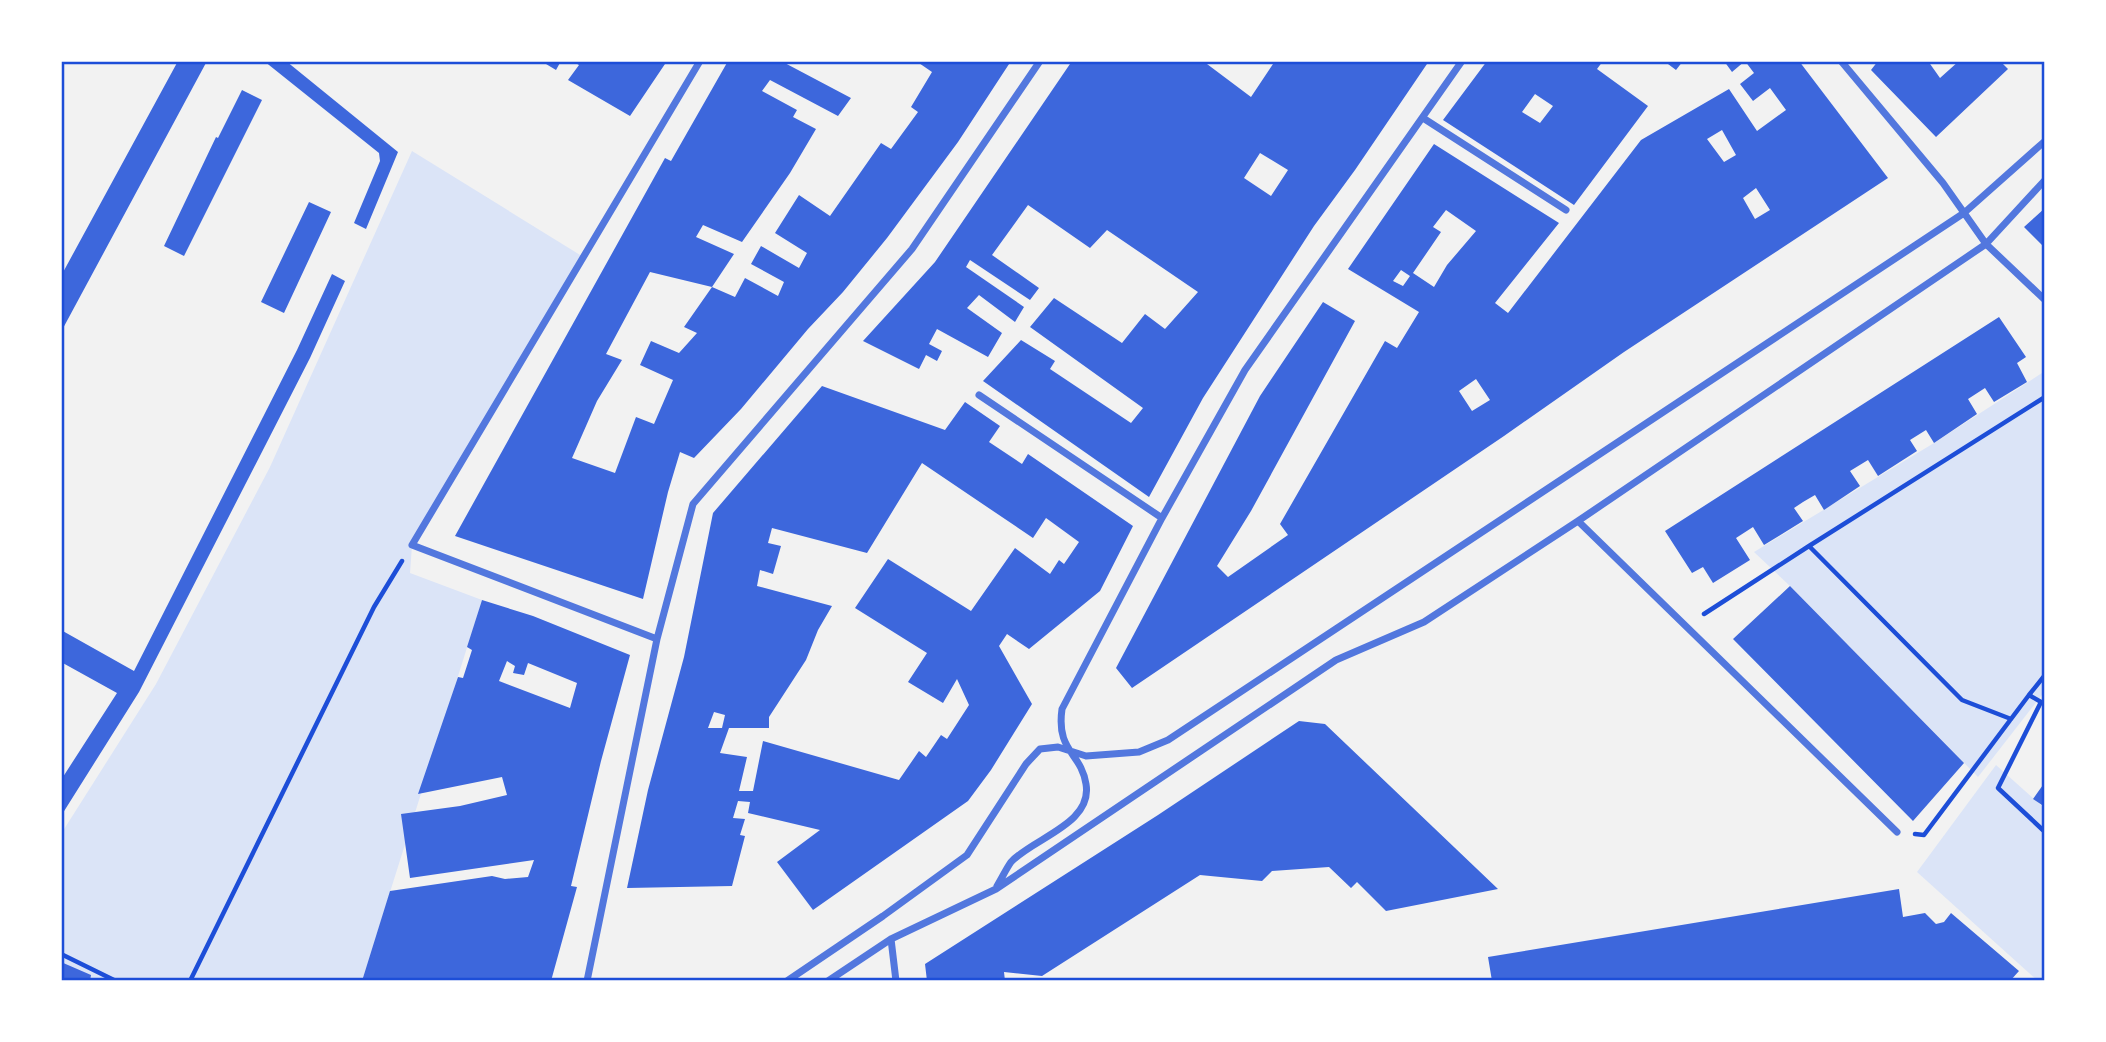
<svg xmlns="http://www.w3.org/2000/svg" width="2106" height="1042" viewBox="0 0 2106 1042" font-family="'Noto Sans',sans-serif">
  <rect width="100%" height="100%" fill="#f2f2f2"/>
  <path fill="#dbe4f7" d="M 412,151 L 585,258 L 412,545 L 410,573 L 482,600 L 362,981 L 90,981 L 61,962 L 61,834 L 156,684 L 270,467 Z
    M 2045,371 L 2045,691 L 1978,777 L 1790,586 L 1754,552 L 1934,443 Z
    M 1996,765 L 2045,809 L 2045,981 L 2038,981 L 1917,872 Z"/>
  <path fill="#3d67dc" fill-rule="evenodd" d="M 178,61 L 207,61 L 61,332 L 61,276 Z
    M 264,61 L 286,61 L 398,152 L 366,229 L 354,223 L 380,161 L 379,153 Z
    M 541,61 L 561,61 L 556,70 Z
    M 572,61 L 667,61 L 630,116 L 568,80 L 579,65 Z
    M 728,61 L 781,61 L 851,98 L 838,116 L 770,80 L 762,91 L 797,110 L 793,117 L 816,129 L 790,173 L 742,242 L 703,225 L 696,237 L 734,254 L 712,287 L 650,272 L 606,354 L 622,360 L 597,401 L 572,458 L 615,473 L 636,417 L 654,424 L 673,380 L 640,365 L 651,341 L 679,353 L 697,333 L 684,327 L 712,287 L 735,297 L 745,278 L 778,296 L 784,282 L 751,264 L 761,246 L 799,268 L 807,253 L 775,233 L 799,195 L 830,216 L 881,143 L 891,149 L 918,112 L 911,107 L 932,72 L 916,61 L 1011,61 L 958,142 L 887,238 L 843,292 L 808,329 L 741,409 L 694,458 L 680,452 L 668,492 L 643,599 L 455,536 L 665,158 L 671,161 Z
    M 1072,61 L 1203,61 L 1251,97 L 1275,61 L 1429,61 L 1355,170 L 1314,226 L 1203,398 L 1149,497 L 983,381 L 1021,340 L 1055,361 L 1050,369 L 1131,423 L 1143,408 L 1030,327 L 1054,298 L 1122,343 L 1145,314 L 1165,329 L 1198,292 L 1107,230 L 1090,248 L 1028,205 L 992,255 L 1039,288 L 1030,300 L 970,260 L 966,267 L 1024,307 L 1015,322 L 979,295 L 967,308 L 1002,333 L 988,357 L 937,329 L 929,344 L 942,351 L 937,361 L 926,355 L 919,369 L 863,341 L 935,262 ZM 1260,153 L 1288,170 L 1271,196 L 1244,178 Z
    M 1487,61 L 1603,61 L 1597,69 L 1648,106 L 1574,205 L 1443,120 ZM 1535,94 L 1553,106 L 1540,123 L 1522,112 Z
    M 1664,61 L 1683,61 L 1676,70 Z
    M 1724,61 L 1799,61 L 1888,178 L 1624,352 L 1504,436 L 1132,688 L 1116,668 L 1260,396 L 1323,302 L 1355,321 L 1251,511 L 1217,566 L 1228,577 L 1288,535 L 1280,524 L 1385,341 L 1397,348 L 1419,312 L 1348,269 L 1434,144 L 1559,223 L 1495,303 L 1508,313 L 1641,140 L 1729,89 L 1757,131 L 1786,110 L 1770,88 L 1753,101 L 1740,84 L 1754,73 L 1745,61 L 1732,72 ZM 1722,130 L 1736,155 L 1724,162 L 1707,139 ZM 1756,188 L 1770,210 L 1755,219 L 1743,198 ZM 1446,210 L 1476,231 L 1447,265 L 1434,287 L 1413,273 L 1441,232 L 1433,227 ZM 1401,270 L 1410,276 L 1403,286 L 1393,281 ZM 1476,379 L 1490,400 L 1472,411 L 1459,391 Z
    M 1878,61 L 1928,61 L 1940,78 L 1959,61 L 2000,61 L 2008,69 L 1936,137 L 1871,70 Z
    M 242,90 L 262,100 L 184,256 L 164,246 L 216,137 L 218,138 Z
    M 309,202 L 331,212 L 284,313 L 261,302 Z
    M 2045,208 L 2045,248 L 2024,227 Z
    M 332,274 L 345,281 L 310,358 L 139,692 L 61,816 L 61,780 L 117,693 L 61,662 L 61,630 L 134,671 L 297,350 Z
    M 1999,317 L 2026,357 L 2017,363 L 2027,382 L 1994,402 L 1985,388 L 1968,399 L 1977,414 L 1934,443 L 1926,430 L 1910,440 L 1917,451 L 1878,476 L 1868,460 L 1850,471 L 1860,486 L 1824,510 L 1815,495 L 1803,502 L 1794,508 L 1803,521 L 1764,545 L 1753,527 L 1736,538 L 1750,560 L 1713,583 L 1703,567 L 1692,573 L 1665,531 Z
    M 822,386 L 945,430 L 965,402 L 1000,426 L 989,442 L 1022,464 L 1028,454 L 1133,526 L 1100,591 L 1029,649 L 1007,634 L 999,646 L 1032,704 L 991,770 L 968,801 L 813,910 L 777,862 L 820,830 L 748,813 L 750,802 L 738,801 L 733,818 L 745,819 L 740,835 L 745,836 L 732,886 L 627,888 L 648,790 L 684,657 L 713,513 ZM 922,463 L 1033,538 L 1046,518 L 1079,542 L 1064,564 L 1059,560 L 1050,574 L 1015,548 L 971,611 L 888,559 L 855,608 L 927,653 L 908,682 L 943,703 L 957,679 L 969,705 L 947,739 L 941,735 L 926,757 L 919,751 L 899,780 L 763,741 L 753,791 L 739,791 L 747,757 L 720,753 L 729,728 L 769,728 L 769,717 L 806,660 L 818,630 L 832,606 L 757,586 L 760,570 L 773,574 L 781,546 L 768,543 L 772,528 L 867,553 ZM 714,712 L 725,715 L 722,728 L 708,728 Z
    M 1790,586 L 1964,763 L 1913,821 L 1733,639 Z
    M 482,600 L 533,616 L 630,655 L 601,761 L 571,886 L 577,887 L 551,981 L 362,981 L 390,891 L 492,876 L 505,879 L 528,877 L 534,860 L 410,878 L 401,814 L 460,806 L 507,795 L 502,777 L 418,794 L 458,677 L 463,678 L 472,650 L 467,647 ZM 507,661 L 515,666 L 513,673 L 524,675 L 528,663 L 577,683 L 570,708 L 499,681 Z
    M 1299,721 L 1325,724 L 1498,889 L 1386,911 L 1357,882 L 1351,888 L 1329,867 L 1272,871 L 1262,881 L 1200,875 L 1042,976 L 1004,972 L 1005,981 L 927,981 L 925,964 L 1158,815 Z
    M 2045,782 L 2045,807 L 2033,799 Z
    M 1899,889 L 1903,917 L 1925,913 L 1936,924 L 1944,922 L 1951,913 L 2019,971 L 2010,981 L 1492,981 L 1488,957 Z
    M 61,962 L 91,975 L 90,981 L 61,981 Z"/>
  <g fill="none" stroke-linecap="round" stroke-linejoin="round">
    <path stroke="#1d4ed8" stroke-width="4.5" d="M 1809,546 L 2045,397
      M 1704,614 L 1809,546 L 1962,700 L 2011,719
      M 2029,695 L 2045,675
      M 1915,834 L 1924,835 L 2029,695 L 2041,702 L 1998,788 L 2045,832
      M 61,954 L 116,981
      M 190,981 L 374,607 L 402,561"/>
    <path stroke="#5277de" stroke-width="7" d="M 1841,61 L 1943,183 L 1986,244 L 2045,300
      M 1423,118 L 1566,210
      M 979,395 L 1162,518
      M 1578,521 L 1897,832
      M 657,639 L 412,545 L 700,61
      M 997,886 C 1002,878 1006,869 1011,862 C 1033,838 1093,824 1086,784 C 1081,752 1056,752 1062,709 L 1162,518 L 1245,370 L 1462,61
      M 891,939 L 896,981
      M 587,981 L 657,639 L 693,504 L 912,249 L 1040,61
      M 787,981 L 883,916 L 967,855 L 1026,764 L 1040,749 L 1058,747 L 1086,756 L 1139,752 L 1168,740 L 1964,213 L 2045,141
      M 828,981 L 891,939 L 996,889 L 1336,660 L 1424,622 L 1578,521 L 1986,244 L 2045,180"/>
  </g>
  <rect width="2106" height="1042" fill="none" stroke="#ffffff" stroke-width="126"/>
  <rect x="63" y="63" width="1980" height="916" fill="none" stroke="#1d4ed8" stroke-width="2.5"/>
</svg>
